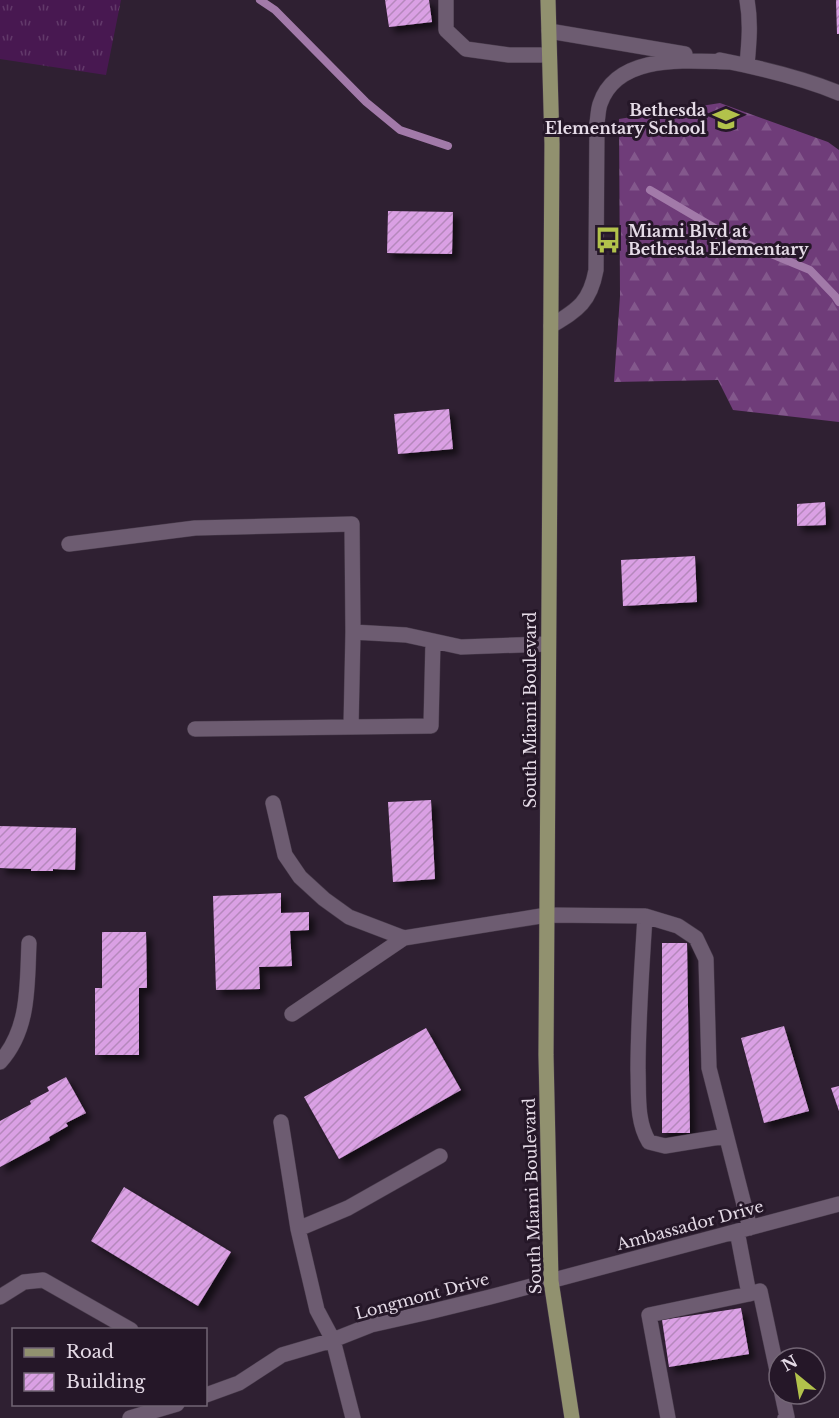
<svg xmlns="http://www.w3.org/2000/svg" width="839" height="1418" viewBox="0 0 839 1418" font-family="'Libre Baskerville',serif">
  <defs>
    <pattern id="grass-tufts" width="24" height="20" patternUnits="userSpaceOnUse" patternTransform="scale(1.5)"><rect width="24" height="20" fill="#481851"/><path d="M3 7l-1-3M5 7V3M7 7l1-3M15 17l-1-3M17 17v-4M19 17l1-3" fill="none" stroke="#62396a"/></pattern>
    <pattern id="forest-firs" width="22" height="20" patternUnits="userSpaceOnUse" patternTransform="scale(1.5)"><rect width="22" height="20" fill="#6f3c79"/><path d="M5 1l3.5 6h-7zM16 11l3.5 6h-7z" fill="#83588c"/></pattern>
    <pattern id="building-hatch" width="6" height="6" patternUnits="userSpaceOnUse" patternTransform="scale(1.5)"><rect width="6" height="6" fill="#daa0e4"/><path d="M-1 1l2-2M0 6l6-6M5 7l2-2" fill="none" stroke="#b588bc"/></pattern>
    <filter id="shadow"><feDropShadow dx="5.5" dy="5.5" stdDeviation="3" flood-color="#0009"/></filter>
  </defs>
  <rect width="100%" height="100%" fill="#2f2032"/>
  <path fill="url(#grass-tufts)" d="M 0,0 L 121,0 L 106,75 L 0,59 Z"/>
  <path fill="url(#forest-firs)" d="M 720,103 L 828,142 L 839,150 L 839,422 L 733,410 L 718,380 L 614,382 L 620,296 L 619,119 Z"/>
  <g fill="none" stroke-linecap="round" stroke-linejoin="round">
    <path stroke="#a27aa9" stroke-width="8" d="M 260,0 L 275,10 L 366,102 L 400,130 L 448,146
      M 650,190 L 730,237 L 810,270 L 835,296 L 839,302"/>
  </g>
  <path fill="url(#building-hatch)" filter="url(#shadow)" d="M 385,0 L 429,0 L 432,22 L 389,27 Z
    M 836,0 L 839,0 L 839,34 L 837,34 Z
    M 388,211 L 453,212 L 452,254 L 387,253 Z
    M 449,409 L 453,449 L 398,454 L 394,414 Z
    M 825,502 L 826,525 L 797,526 L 797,504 Z
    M 695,556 L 697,602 L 623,606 L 621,560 Z
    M 431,800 L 435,879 L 393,882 L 388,802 Z
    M 0,826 L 76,828 L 75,870 L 53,869 L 53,871 L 31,871 L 31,869 L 0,868 Z
    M 281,893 L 281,913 L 309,912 L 309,930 L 290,931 L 292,966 L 259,967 L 260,989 L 216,990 L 213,896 Z
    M 102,932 L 146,932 L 147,988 L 139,988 L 139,1055 L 95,1055 L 95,988 L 102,988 Z
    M 662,943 L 687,943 L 690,1133 L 662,1133 Z
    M 784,1026 L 809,1111 L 764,1123 L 741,1038 Z
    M 426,1028 L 461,1090 L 339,1159 L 304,1097 Z
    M 66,1077 L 86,1113 L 66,1123 L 68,1126 L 49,1137 L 50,1140 L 0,1167 L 0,1121 L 31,1104 L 30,1101 L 49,1091 L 47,1087 Z
    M 839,1086 L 839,1111 L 831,1088 Z
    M 124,1187 L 231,1252 L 198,1306 L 91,1241 Z
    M 741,1308 L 749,1354 L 669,1367 L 662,1320 Z"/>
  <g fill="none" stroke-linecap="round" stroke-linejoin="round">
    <g stroke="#483b4b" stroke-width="16">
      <path id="minor" d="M 446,0 L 446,30 L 466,49 L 509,55 L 549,55
        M 747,0 C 751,22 749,43 747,65
        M 549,31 L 685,54
        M 720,60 C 761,68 800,77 839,93
        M 551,326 C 577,310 590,303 596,270 L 597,123 C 598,117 598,110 600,104 C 617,53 687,61 729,62
        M 69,544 L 195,528 L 352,524 L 353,632
        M 351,727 L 431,726 L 433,641
        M 195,729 L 351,727 L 353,632 L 406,635 L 461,647 L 548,644
        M 273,803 L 285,855 L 300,877 L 324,899 L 349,917 L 404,938
        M 645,916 C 642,967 638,1018 638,1070 C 639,1094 636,1121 649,1142 L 665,1146 L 726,1136
        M 292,1014 L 404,938 L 547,915 L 645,916 L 678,926 L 696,938 L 706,959 L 709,1068 L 750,1228
        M 0,1062 C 30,1029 27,984 29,943
        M 281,1122 L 298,1229 L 317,1310 L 333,1340 L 353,1418
        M 298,1229 L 348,1208 L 440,1156
        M 749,1294 L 760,1291 L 779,1380
        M 0,1297 L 24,1282 L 43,1280 L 131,1330
        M 782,1394 L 787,1417 L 785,1418
        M 206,1395 L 239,1383 L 282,1355 L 333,1340 L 371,1325 L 429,1312 L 490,1297 L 839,1204
        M 130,1418 L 177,1404
        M 668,1418 L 649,1315 L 749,1294 L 737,1231"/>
    </g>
    <g stroke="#483b4b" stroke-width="16">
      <path id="major" d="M 548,0 L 552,144 L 546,1055 L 551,1281 L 572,1418"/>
    </g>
    <use href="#minor" stroke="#6d5c71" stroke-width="15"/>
    <use href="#major" stroke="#91916f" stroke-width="15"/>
  </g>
  <defs>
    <g id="school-bare" transform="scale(2.07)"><path d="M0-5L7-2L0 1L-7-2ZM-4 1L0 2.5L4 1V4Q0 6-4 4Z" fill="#b2c24b" stroke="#251728" stroke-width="2.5" paint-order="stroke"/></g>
    <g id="bus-bare" transform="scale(2.07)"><path d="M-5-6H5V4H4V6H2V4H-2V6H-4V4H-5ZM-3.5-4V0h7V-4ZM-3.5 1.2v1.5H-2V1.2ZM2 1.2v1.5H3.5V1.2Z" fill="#b2c24b" stroke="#251728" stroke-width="2.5" paint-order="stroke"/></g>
  </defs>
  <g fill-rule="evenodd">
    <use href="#school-bare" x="726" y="119"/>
    <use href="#bus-bare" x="608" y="240"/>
  </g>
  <g text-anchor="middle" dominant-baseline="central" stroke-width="6" stroke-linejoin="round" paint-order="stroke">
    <g font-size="16" font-weight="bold" fill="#e5dbe7" stroke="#251728" text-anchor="end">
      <text x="706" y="110">Bethesda<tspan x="706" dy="18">Elementary School</tspan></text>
      <text x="628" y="231" text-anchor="start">Miami Blvd at<tspan x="628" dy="18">Bethesda Elementary</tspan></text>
    </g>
    <g font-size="16" fill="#e5dbe7" stroke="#251728">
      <text transform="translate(530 710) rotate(-90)">South Miami Boulevard</text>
      <text transform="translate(532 1196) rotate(-92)">South Miami Boulevard</text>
      <text transform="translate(690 1225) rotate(-15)">Ambassador Drive</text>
      <text transform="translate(422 1296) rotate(-15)">Longmont Drive</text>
    </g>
  </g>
  <rect x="12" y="1328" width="195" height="78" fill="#251728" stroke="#726574" stroke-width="1.5"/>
  <rect x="24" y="1348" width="30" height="9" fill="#91916f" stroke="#726574" stroke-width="1.5"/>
  <text x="66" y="1358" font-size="18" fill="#e5dbe7">Road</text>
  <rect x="24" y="1373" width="30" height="18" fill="url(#building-hatch)" stroke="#726574" stroke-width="1.5"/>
  <text x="66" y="1388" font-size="18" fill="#e5dbe7">Building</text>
  <g transform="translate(797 1376) rotate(330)"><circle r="28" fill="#251728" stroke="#726574" stroke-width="1.5"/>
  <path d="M0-4.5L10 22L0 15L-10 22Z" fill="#b2c24b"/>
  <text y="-9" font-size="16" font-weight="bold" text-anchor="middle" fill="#e5dbe7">N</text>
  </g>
</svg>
